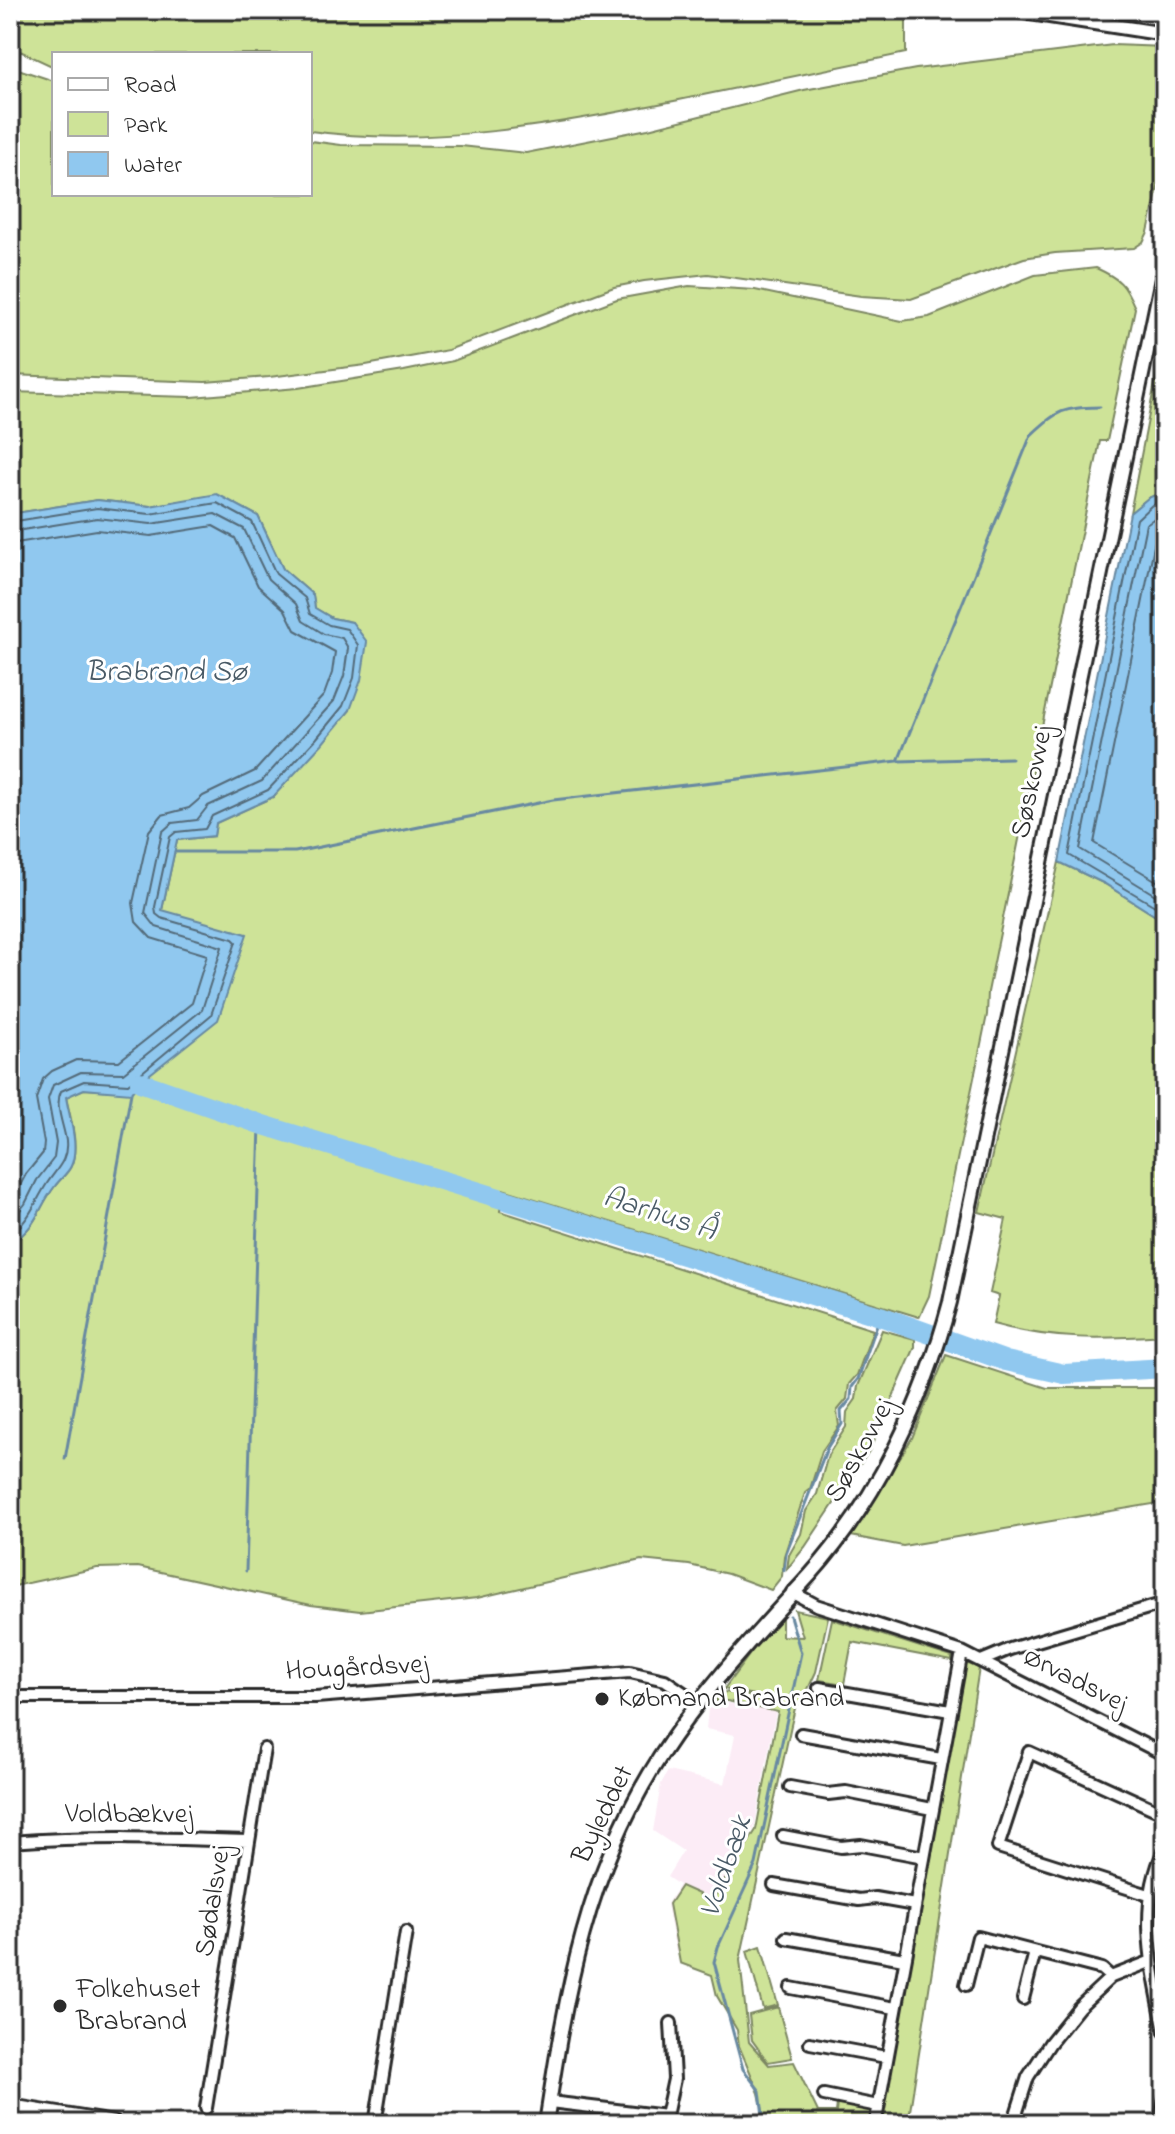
<svg xmlns="http://www.w3.org/2000/svg" width="1175" height="2134" viewBox="0 0 1175 2134" font-family="'Indie Flower',sans-serif">
  <rect width="100%" height="100%" fill="#fff"/>
  <filter id="ink" filterUnits="userSpaceOnUse"><feTurbulence type="fractalNoise" baseFrequency=".0125" numOctaves="2"/><feDisplacementMap in="SourceGraphic" scale="16" xChannelSelector="R" yChannelSelector="G"/><feConvolveMatrix kernelMatrix="1 2 1 2 8 2 1 2 1" color-interpolation-filters="sRGB"/></filter>
  <g filter="url(#ink)">
    <path fill="#fcecf6" d="M 715,1701 L 776,1711 L 754,1829 L 742,1844 L 724,1914 L 701,1962 L 676,1952 L 667,1904 L 679,1885 L 667,1877 L 683,1851 L 653,1831 L 661,1784 L 668,1771 L 725,1784 L 735,1735 L 706,1729 L 708,1708 Z"/>
    <path fill="#cee398" stroke="#7c8762" stroke-width="2" d="M 10,10 L 910,10 L 906,22 L 906,53 C 830,69 754,84 679,100 C 558,124 433,148 310,131 L 310,54 L 54,54 L 54,67 L 20,51 L 18,69 L 54,81 L 54,194 L 310,194 L 310,141 L 341,145 L 461,146 L 526,153 L 648,129 L 804,90 L 916,69 L 1113,45 L 1165,47 L 1165,157 L 1148,232 L 1143,242 L 1134,248 L 1055,253 L 1024,258 L 911,299 L 861,296 L 708,274 L 644,281 L 614,287 L 448,350 L 366,365 L 269,377 L 205,382 L 10,375 Z
      M 1096,268 C 1120,279 1125,284 1135,308 L 1107,441 L 1100,441 L 988,992 L 987,1015 L 929,1296 L 919,1317 L 503,1189 L 500,1211 L 873,1330 L 857,1375 L 849,1384 L 847,1399 L 837,1411 L 839,1426 L 822,1451 L 810,1489 L 805,1493 L 784,1556 L 782,1576 L 771,1590 L 728,1574 L 689,1565 L 641,1560 L 477,1598 L 360,1611 L 311,1605 L 138,1567 L 97,1568 L 10,1587 L 10,1245 C 40,1223 36,1211 55,1186 C 60,1179 68,1173 71,1166 C 80,1146 70,1117 66,1097 L 84,1089 L 131,1092 L 140,1082 L 162,910 L 177,840 L 214,836 L 216,823 L 273,797 L 350,710 L 352,622 L 332,618 L 315,608 L 313,595 L 283,569 L 258,516 L 218,495 L 150,506 L 97,500 L 10,514 L 10,392 L 192,397 L 298,388 L 404,371 L 453,361 L 617,299 L 689,286 L 755,290 L 902,321 L 929,317 L 1035,275 Z
      M 1165,345 L 1165,491 L 1148,498 L 1130,513 L 1160,357 Z
      M 1059,862 L 1105,884 L 1165,922 L 1165,1335 C 1104,1339 1053,1341 993,1324 L 999,1296 L 990,1293 L 1006,1219 L 979,1212 Z
      M 882,1330 L 915,1339 L 915,1347 L 869,1451 L 805,1547 L 787,1569 L 789,1555 L 801,1534 L 806,1511 L 817,1494 L 828,1455 L 846,1427 L 847,1412 L 856,1399 L 858,1386 Z
      M 946,1355 L 1047,1388 L 1165,1388 L 1165,1502 L 903,1546 L 851,1536 L 912,1438 Z
      M 795,1610 L 828,1617 L 816,1672 L 801,1704 L 796,1704 L 791,1725 L 740,1960 L 749,2042 L 769,2065 L 794,2062 L 818,2112 L 836,2112 L 837,2104 L 870,2109 L 870,2121 L 882,2123 L 966,1663 L 979,1668 L 908,2124 L 766,2124 L 759,2093 L 739,2046 L 737,2030 L 717,1996 L 712,1975 L 680,1963 L 669,1904 L 681,1886 L 712,1900 L 756,1830 L 778,1712 L 727,1701 L 715,1701 L 721,1692 L 736,1693 L 780,1704 L 780,1700 L 724,1689 L 758,1643 L 782,1618 L 782,1636 L 803,1637 Z
      M 832,1619 L 952,1657 L 952,1661 L 852,1642 L 844,1684 L 819,1680 Z
      M 761,1946 L 778,2005 L 763,2009 L 747,1951 Z
      M 778,2007 L 792,2058 L 768,2062 L 752,2040 L 749,2015 Z"/>
    <path fill="#90c8ef" stroke="#6889a1" stroke-width="2" d="M 1165,491 L 1165,922 L 1105,884 L 1059,862 L 1130,513 L 1148,498 Z
      M 217,494 L 258,516 L 283,569 L 313,595 L 315,608 L 332,618 L 352,622 L 367,642 L 361,680 L 350,710 L 322,744 L 273,797 L 216,823 L 214,836 L 177,840 L 162,910 L 247,934 L 218,1020 L 140,1082 L 131,1093 L 84,1089 L 66,1097 C 69,1117 80,1146 71,1166 C 68,1173 60,1179 55,1186 C 36,1211 40,1223 10,1245 L 10,514 L 97,500 L 150,506 Z"/>
    <g fill="none" stroke-linecap="round" stroke-linejoin="round">
      <path stroke="#536a79" stroke-width="2" d="M 1165,500 L 1152,505 L 1137,519 L 1069,855 L 1165,912
        M 1165,511 L 1146,524 L 1080,849 L 1165,901
        M 10,522 L 97,508 L 150,514 L 217,503 L 252,522 L 276,574 L 305,598 L 310,614 L 329,625 L 347,629 L 358,645 L 354,678 L 343,706 L 316,739 L 268,790 L 212,816 L 205,829 L 176,832 L 170,837 L 155,907 L 156,914 L 161,918 L 233,939 L 236,942 L 211,1015 L 128,1084 L 84,1081 L 61,1091 C 54,1106 64,1125 66,1141 C 68,1161 56,1169 46,1185 C 34,1204 29,1221 10,1235
        M 1165,524 L 1157,531 L 1094,843 L 1165,886
        M 10,532 L 97,518 L 151,524 L 215,514 L 244,529 L 268,579 L 296,604 L 303,621 L 324,634 L 342,638 L 348,648 L 344,676 L 334,701 L 262,781 L 208,806 L 197,820 L 172,823 L 162,832 L 145,913 L 156,927 L 222,947 L 202,1010 L 123,1073 L 81,1072 L 53,1085 L 48,1099 L 56,1143 L 54,1158 L 37,1180 L 25,1204 L 10,1223
        M 10,544 L 97,530 L 151,536 L 213,526 L 235,538 L 258,586 L 285,610 L 295,630 L 335,652 L 332,673 L 324,695 L 255,771 L 203,796 L 189,808 L 162,815 L 149,831 L 133,903 L 136,922 L 151,938 L 207,955 L 192,1003 L 119,1061 L 76,1060 L 52,1071 L 43,1079 L 36,1099 L 44,1143 L 43,1153 L 26,1174 L 10,1205"/>
      <path stroke="#6889a1" stroke-width="3" d="M 914,12 L 915,10
        M 898,761 L 1011,758
        M 175,852 L 295,852 L 553,800 L 898,761 L 1031,435 C 1060,409 1061,408 1100,407
        M 65,1459 L 131,1093
        M 784,1570 L 786,1553 L 827,1448 L 842,1424 L 841,1411 L 851,1399 L 852,1387 L 858,1379 L 880,1316
        M 246,1571 L 260,1124
        M 764,2124 L 760,2091 L 743,2069 L 714,1962 L 718,1947 L 756,1864 L 801,1653 L 790,1616"/>
      <path stroke="#90c8ef" stroke-width="20" d="M 140,1082 L 260,1124 L 880,1316 L 1006,1361 L 1064,1374 L 1165,1368"/>
      <g stroke="#2b2b2b" stroke-width="16">
        <path id="minor" d="M 792,1592 L 816,1605 L 962,1652 L 1165,1755
          M 981,1661 L 1010,1649 L 1165,1603
          M 819,1688 L 950,1711
          M 10,1697 L 316,1697 L 630,1672 L 665,1680 L 697,1702
          M 801,1734 L 941,1759
          M 790,1787 L 828,1794 L 846,1792 L 932,1809
          M 783,1836 L 841,1847 L 861,1845 L 924,1857
          M 10,1842 C 89,1836 169,1838 248,1841
          M 1165,1848 C 1136,1909 1153,1969 1165,2032
          M 774,1885 L 859,1900 L 875,1898 L 915,1905
          M 1149,1895 L 998,1847 L 1029,1752 L 1165,1814
          M 786,1938 L 904,1959
          M 966,1985 L 978,1937 L 1102,1969 L 1111,1977
          M 791,1988 L 895,2008
          M 1023,1999 L 1035,1952
          M 810,2043 L 886,2057
          M 824,2095 L 878,2106
          M 550,2102 L 666,2116 L 674,2079 L 671,2023
          M 206,2108 L 264,1749
          M 876,2120 L 962,1652
          M 375,2124 L 406,1932
          M 1013,2124 L 1028,2077 L 1050,2043 L 1079,2007 L 1111,1977 L 1152,1961
          M 1160,2124 L 1165,2097"/>
      </g>
      <g stroke="#2b2b2b" stroke-width="18">
        <path id="tertiary" d="M 1011,10 L 1165,34
          M 546,2124 C 566,1992 586,1872 660,1757 C 703,1690 757,1633 810,1575 C 878,1499 924,1400 950,1302 L 1165,264"/>
      </g>
      <g stroke="#2b2b2b" stroke-width="20">
        <path id="secondary" d="M 10,2107 L 114,2124"/>
      </g>
      <use href="#minor" stroke="#fff" stroke-width="10"/>
      <use href="#tertiary" stroke="#fff" stroke-width="12"/>
      <use href="#secondary" stroke="#fff" stroke-width="14"/>
    </g>
  </g>
  <g fill="#2b2b2b" stroke="#fff" stroke-width="3">
    <circle cx="602" cy="1699" r="8"/>
    <circle cx="60" cy="2006" r="8"/>
  </g>
  <g text-anchor="middle" dominant-baseline="central" stroke-width="6" stroke-linejoin="round" paint-order="stroke">
    <g font-size="28" fill="#2b2b2b" stroke="#fff">
      <text transform="translate(1033 782) rotate(-78)">Søskovvej</text>
      <text transform="translate(861 1451) rotate(-61)">Søskovvej</text>
      <text transform="translate(357 1669) rotate(-3)">Hougårdsvej</text>
      <text transform="translate(1075 1681) rotate(27)">Ørvadsvej</text>
      <text x="129" y="1815">Voldbækvej</text>
      <text transform="translate(604 1815) rotate(-64)">Byleddet</text>
      <text transform="translate(214 1901) rotate(-81)">Sødalsvej</text>
    </g>
    <g font-size="28" fill="#2b2b2b" stroke="#fff" text-anchor="start">
      <text x="618" y="1699">Købmand Brabrand</text>
      <text x="76" y="1990">Folkehuset<tspan x="76" dy="32">Brabrand</tspan></text>
    </g>
    <g font-size="30" font-style="italic" fill="#495a66" stroke="#fff">
      <text x="166" y="673">Brabrand Sø</text>
      <text transform="translate(659 1215) rotate(18)">Aarhus Å</text>
      <text transform="translate(727 1867) rotate(-71)">Voldbæk</text>
    </g>
  </g>
  <rect width="1175" height="2134" fill="none" stroke="#fff" stroke-width="40"/>
  <rect x="20" y="20" width="1135" height="2094" fill="none" stroke="#2b2b2b" stroke-width="3" filter="url(#ink)"/>
  <rect x="52" y="52" width="260" height="144" fill="#ffffff" stroke="#aaaaaa" stroke-width="2"/>
  <rect x="68" y="78" width="40" height="12" fill="#ffffff" stroke="#aaaaaa" stroke-width="2"/>
  <text x="124" y="92" font-size="24" fill="#2b2b2b">Road</text>
  <rect x="68" y="112" width="40" height="24" fill="#cee398" stroke="#aaaaaa" stroke-width="2"/>
  <text x="124" y="132" font-size="24" fill="#2b2b2b">Park</text>
  <rect x="68" y="152" width="40" height="24" fill="#90c8ef" stroke="#aaaaaa" stroke-width="2"/>
  <text x="124" y="172" font-size="24" fill="#2b2b2b">Water</text>
</svg>
